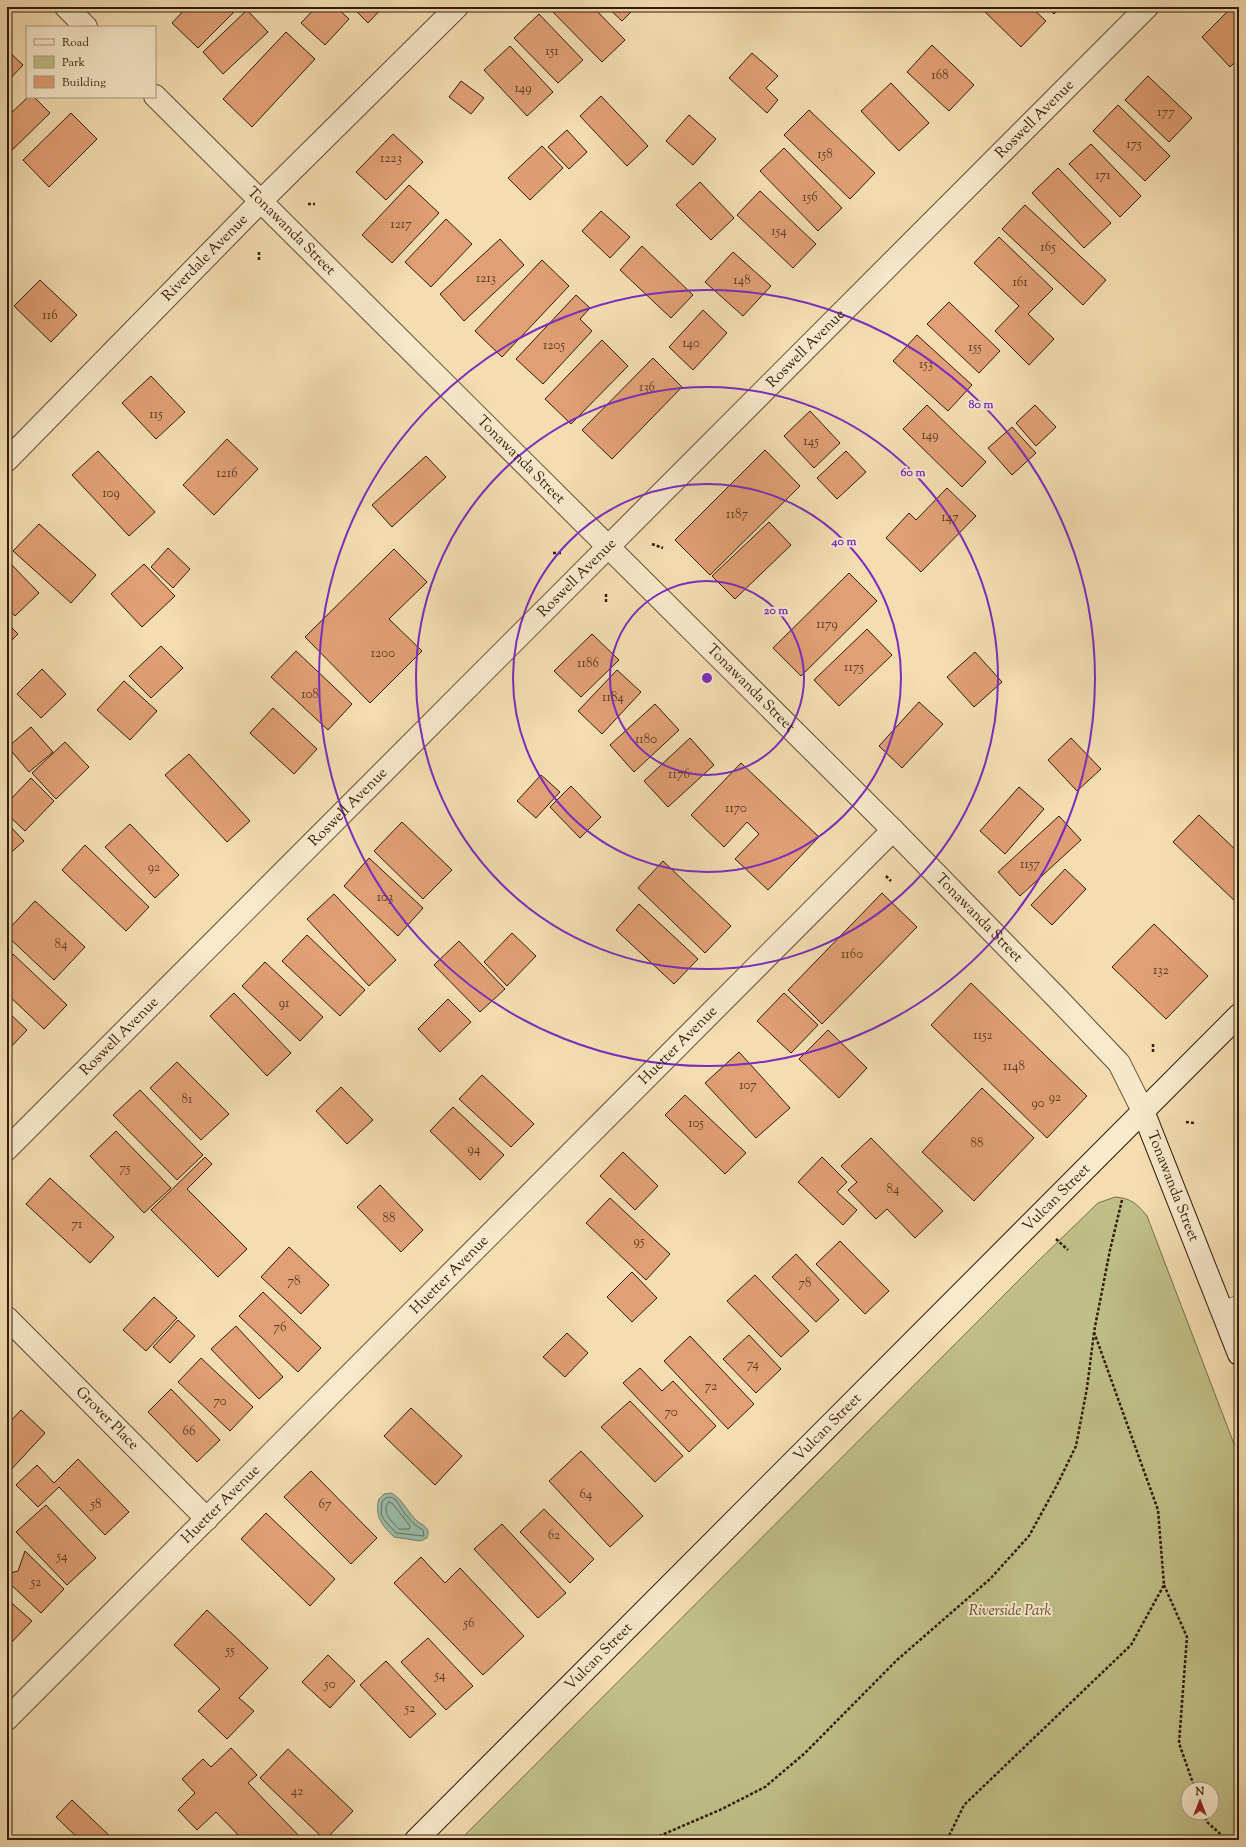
<svg xmlns="http://www.w3.org/2000/svg" width="1246" height="1847" viewBox="0 0 1246 1847" font-family="'Sorts Mill Goudy',serif">
  <rect width="100%" height="100%" fill="#f3ddb1"/>
  <filter id="stains"><feTurbulence type="fractalNoise" baseFrequency=".005" numOctaves="4"/><feColorMatrix values="0 0 0 0 .2 0 0 0 0 .09 0 0 0 0 .02 0 0 0 .5 -.17"/></filter>
  <radialGradient id="worn" r=".72"><stop offset=".6" stop-color="#630" stop-opacity="0"/><stop offset="1" stop-color="#630" stop-opacity=".3"/></radialGradient>
  <path fill="#c0bf88" stroke="#786e48" fill-rule="evenodd" d="M 1115,1197 C 1131,1198 1137,1204 1147,1216 L 1239,1457 L 1239,1840 L 460,1840 L 1036,1263 L 1098,1203 ZM 1188,1789 L 1212,1789 L 1212,1813 L 1188,1813 Z"/>
  <path fill="#9bbcaa" stroke="#717c69" d="M 391,1493 C 403,1499 407,1512 417,1521 C 420,1524 425,1525 427,1529 C 429,1532 428,1535 427,1538 L 420,1541 L 394,1537 C 383,1526 374,1517 379,1499 L 384,1494 Z"/>
  <g fill="none" stroke-linecap="round" stroke-linejoin="round">
    <path stroke="#666c59" stroke-width="1" d="M 386,1498 L 391,1497 L 396,1500 L 405,1514 L 415,1525 L 423,1530 L 424,1536 L 396,1533 L 385,1521 L 381,1514 L 382,1502 Z
      M 389,1502 L 393,1504 L 410,1526 L 409,1529 L 399,1529 C 392,1522 380,1511 389,1502 Z"/>
  </g>
  <path fill="#e09f74" stroke="#311c08" d="M 187,7 L 239,7 L 198,48 L 172,23 Z
    M 316,7 L 336,7 L 349,19 L 325,45 L 301,23 Z
    M 352,7 L 383,7 L 368,23 Z
    M 551,7 L 593,7 L 625,40 L 602,62 L 550,9 Z
    M 607,7 L 636,7 L 622,21 Z
    M 980,7 L 1031,7 L 1046,21 L 1021,47 Z
    M 1046,7 L 1061,7 L 1054,14 Z
    M 1232,7 L 1237,7 L 1239,9 L 1239,58 L 1230,67 L 1202,37 Z
    M 247,10 L 268,32 L 223,74 L 203,52 Z
    M 539,14 L 583,60 L 558,83 L 514,38 Z
    M 286,32 L 315,59 L 252,127 L 223,99 Z
    M 932,45 L 974,85 L 949,111 L 907,72 Z
    M 510,46 L 553,92 L 527,116 L 484,70 Z
    M 7,50 L 23,65 L 7,82 Z
    M 752,53 L 778,76 L 766,88 L 778,100 L 767,113 L 729,78 Z
    M 1148,76 L 1192,118 L 1169,142 L 1125,100 Z
    M 461,81 L 484,98 L 471,114 L 449,97 Z
    M 891,83 L 929,123 L 899,151 L 861,111 Z
    M 601,96 L 648,146 L 627,166 L 580,116 Z
    M 28,97 L 34,97 L 50,113 L 7,155 L 7,117 Z
    M 1118,105 L 1170,156 L 1145,181 L 1093,131 Z
    M 809,110 L 875,173 L 850,199 L 784,135 Z
    M 71,113 L 97,139 L 49,187 L 23,160 Z
    M 689,115 L 716,139 L 693,165 L 666,141 Z
    M 567,130 L 587,152 L 569,169 L 548,147 Z
    M 393,134 L 423,162 L 386,200 L 356,172 Z
    M 1091,144 L 1141,196 L 1120,217 L 1069,164 Z
    M 542,146 L 563,168 L 530,200 L 508,178 Z
    M 784,148 L 842,208 L 818,231 L 760,171 Z
    M 1058,168 L 1111,223 L 1084,248 L 1032,193 Z
    M 700,182 L 734,218 L 711,240 L 676,205 Z
    M 409,185 L 439,213 L 392,263 L 362,235 Z
    M 760,191 L 816,244 L 793,268 L 737,215 Z
    M 1025,205 L 1106,280 L 1083,305 L 1002,229 Z
    M 601,211 L 630,237 L 610,258 L 582,231 Z
    M 446,219 L 472,244 L 431,287 L 405,262 Z
    M 999,237 L 1053,289 L 1028,314 L 1054,339 L 1029,365 L 995,331 L 1019,306 L 974,263 Z
    M 500,239 L 524,265 L 464,321 L 440,294 Z
    M 642,246 L 693,295 L 671,318 L 620,270 Z
    M 733,252 L 771,286 L 743,316 L 705,282 Z
    M 542,260 L 569,286 L 502,357 L 475,331 Z
    M 40,280 L 77,315 L 51,342 L 14,306 Z
    M 576,295 L 590,308 L 580,319 L 592,331 L 543,384 L 516,359 Z
    M 949,302 L 1000,351 L 979,373 L 927,324 Z
    M 703,310 L 727,333 L 693,370 L 669,347 Z
    M 917,335 L 972,385 L 948,411 L 893,361 Z
    M 602,340 L 628,366 L 571,424 L 545,399 Z
    M 653,358 L 682,387 L 612,459 L 582,430 Z
    M 151,376 L 185,412 L 156,439 L 122,403 Z
    M 927,405 L 986,462 L 962,487 L 903,429 Z
    M 1035,405 L 1056,427 L 1036,446 L 1016,423 Z
    M 810,411 L 840,443 L 814,468 L 784,436 Z
    M 1012,427 L 1036,453 L 1012,475 L 988,448 Z
    M 227,439 L 258,469 L 214,515 L 183,485 Z
    M 765,450 L 800,486 L 710,575 L 675,540 Z
    M 98,451 L 155,512 L 129,536 L 72,475 Z
    M 846,451 L 866,472 L 837,499 L 817,478 Z
    M 426,456 L 446,477 L 392,527 L 372,505 Z
    M 947,488 L 976,516 L 921,572 L 886,538 L 909,513 L 916,520 Z
    M 769,522 L 791,545 L 735,599 L 712,576 Z
    M 39,524 L 96,575 L 71,603 L 13,551 Z
    M 168,548 L 190,569 L 173,588 L 151,567 Z
    M 394,549 L 427,582 L 389,619 L 422,651 L 370,703 L 305,637 Z
    M 7,560 L 39,593 L 15,616 L 7,608 Z
    M 144,564 L 175,596 L 142,627 L 111,594 Z
    M 849,573 L 877,601 L 801,676 L 773,648 Z
    M 7,623 L 18,634 L 7,645 Z
    M 867,629 L 892,655 L 839,706 L 814,680 Z
    M 592,634 L 619,660 L 581,697 L 554,671 Z
    M 161,646 L 183,668 L 151,698 L 129,676 Z
    M 296,651 L 352,704 L 328,730 L 271,677 Z
    M 975,652 L 1002,682 L 974,707 L 947,677 Z
    M 42,669 L 66,694 L 41,718 L 17,694 Z
    M 617,670 L 641,692 L 602,734 L 578,711 Z
    M 124,681 L 157,711 L 130,740 L 97,710 Z
    M 919,702 L 943,724 L 902,768 L 879,746 Z
    M 655,704 L 679,730 L 634,772 L 610,745 Z
    M 273,708 L 317,749 L 294,774 L 250,733 Z
    M 31,727 L 53,752 L 29,772 L 8,747 Z
    M 690,738 L 714,765 L 668,807 L 644,781 Z
    M 1071,738 L 1101,769 L 1077,791 L 1048,760 Z
    M 65,742 L 89,767 L 56,799 L 32,773 Z
    M 189,754 L 250,821 L 227,842 L 165,775 Z
    M 741,763 L 819,837 L 768,890 L 735,859 L 759,834 L 747,822 L 724,847 L 691,815 Z
    M 541,775 L 560,792 L 536,818 L 517,801 Z
    M 31,778 L 54,801 L 25,831 L 7,814 L 7,803 Z
    M 571,786 L 601,817 L 580,838 L 550,807 Z
    M 1019,787 L 1044,809 L 1005,854 L 980,831 Z
    M 1199,815 L 1239,853 L 1239,905 L 1173,842 Z
    M 1059,816 L 1081,840 L 1020,896 L 998,872 Z
    M 402,822 L 452,870 L 423,899 L 374,851 Z
    M 7,823 L 24,841 L 7,856 Z
    M 130,824 L 179,875 L 155,898 L 105,847 Z
    M 85,845 L 149,907 L 126,931 L 62,870 Z
    M 369,858 L 423,908 L 398,936 L 344,886 Z
    M 663,861 L 731,926 L 705,953 L 638,888 Z
    M 1065,869 L 1086,889 L 1052,925 L 1031,905 Z
    M 882,893 L 917,927 L 822,1024 L 788,990 Z
    M 334,894 L 396,960 L 369,986 L 307,919 Z
    M 35,901 L 85,947 L 54,980 L 7,936 L 7,931 Z
    M 639,904 L 698,959 L 674,984 L 616,930 Z
    M 1154,924 L 1208,976 L 1166,1019 L 1112,967 Z
    M 512,933 L 536,956 L 507,986 L 484,962 Z
    M 307,935 L 365,990 L 340,1016 L 282,961 Z
    M 459,941 L 505,989 L 480,1012 L 434,965 Z
    M 13,954 L 67,1005 L 44,1029 L 7,994 L 7,960 Z
    M 265,962 L 323,1017 L 300,1041 L 242,986 Z
    M 971,983 L 1087,1096 L 1047,1138 L 931,1025 Z
    M 234,993 L 291,1053 L 267,1076 L 210,1016 Z
    M 784,993 L 818,1025 L 791,1053 L 757,1021 Z
    M 448,999 L 471,1022 L 440,1052 L 418,1029 Z
    M 7,1011 L 27,1030 L 7,1051 Z
    M 828,1030 L 867,1068 L 839,1098 L 799,1059 Z
    M 739,1052 L 790,1108 L 756,1138 L 705,1083 Z
    M 177,1062 L 229,1114 L 201,1140 L 150,1088 Z
    M 482,1075 L 534,1124 L 511,1147 L 459,1099 Z
    M 341,1087 L 373,1120 L 347,1144 L 316,1111 Z
    M 982,1088 L 1034,1138 L 974,1201 L 922,1152 Z
    M 140,1090 L 203,1155 L 177,1180 L 113,1115 Z
    M 685,1095 L 746,1153 L 725,1174 L 665,1115 Z
    M 453,1107 L 504,1155 L 480,1180 L 430,1131 Z
    M 116,1131 L 171,1188 L 144,1213 L 90,1156 Z
    M 871,1138 L 943,1211 L 915,1238 L 887,1209 L 876,1219 L 848,1190 L 857,1182 L 841,1166 Z
    M 623,1152 L 658,1186 L 635,1210 L 600,1176 Z
    M 205,1157 L 212,1164 L 187,1189 L 247,1249 L 218,1277 L 151,1210 Z
    M 822,1157 L 847,1182 L 837,1192 L 857,1210 L 843,1225 L 798,1182 Z
    M 50,1178 L 114,1237 L 90,1263 L 26,1204 Z
    M 380,1185 L 423,1230 L 401,1252 L 357,1207 Z
    M 610,1198 L 670,1254 L 646,1280 L 586,1223 Z
    M 840,1241 L 889,1291 L 865,1314 L 816,1264 Z
    M 289,1247 L 329,1285 L 301,1314 L 261,1277 Z
    M 796,1254 L 839,1300 L 816,1322 L 772,1277 Z
    M 632,1272 L 657,1298 L 632,1322 L 607,1297 Z
    M 755,1275 L 809,1331 L 781,1357 L 727,1301 Z
    M 263,1292 L 321,1348 L 298,1372 L 239,1316 Z
    M 154,1297 L 177,1318 L 146,1351 L 123,1330 Z
    M 178,1320 L 195,1336 L 170,1363 L 153,1347 Z
    M 236,1326 L 283,1377 L 259,1399 L 211,1349 Z
    M 567,1333 L 588,1353 L 565,1377 L 543,1357 Z
    M 749,1335 L 781,1369 L 756,1393 L 723,1359 Z
    M 690,1336 L 754,1404 L 728,1429 L 664,1361 Z
    M 201,1358 L 253,1407 L 230,1431 L 178,1382 Z
    M 640,1368 L 662,1391 L 673,1381 L 716,1426 L 689,1452 L 623,1383 Z
    M 171,1389 L 220,1440 L 197,1462 L 148,1412 Z
    M 630,1401 L 683,1456 L 655,1482 L 601,1427 Z
    M 411,1408 L 462,1456 L 435,1485 L 384,1436 Z
    M 21,1410 L 45,1433 L 8,1473 L 7,1425 Z
    M 581,1451 L 643,1516 L 610,1547 L 549,1481 Z
    M 78,1459 L 129,1512 L 105,1535 L 59,1487 L 38,1507 L 16,1485 L 37,1465 L 54,1483 Z
    M 311,1471 L 377,1538 L 351,1564 L 284,1497 Z
    M 46,1505 L 96,1558 L 67,1585 L 16,1532 Z
    M 544,1509 L 594,1559 L 570,1583 L 520,1532 Z
    M 266,1513 L 335,1579 L 310,1606 L 241,1539 Z
    M 502,1524 L 566,1593 L 538,1618 L 474,1549 Z
    M 25,1551 L 64,1589 L 41,1613 L 7,1581 L 7,1574 L 18,1571 Z
    M 421,1557 L 445,1583 L 460,1568 L 524,1636 L 483,1675 L 394,1583 Z
    M 7,1599 L 32,1621 L 8,1646 L 7,1645 Z
    M 207,1610 L 268,1668 L 239,1698 L 254,1711 L 227,1739 L 198,1711 L 220,1689 L 174,1645 Z
    M 428,1638 L 473,1686 L 446,1710 L 401,1662 Z
    M 328,1655 L 355,1681 L 330,1708 L 302,1682 Z
    M 386,1661 L 436,1714 L 410,1738 L 360,1685 Z
    M 231,1748 L 257,1775 L 248,1783 L 303,1840 L 243,1840 L 216,1812 L 197,1830 L 178,1810 L 195,1793 L 182,1779 L 203,1759 L 211,1767 Z
    M 288,1749 L 353,1811 L 325,1840 L 260,1778 Z
    M 72,1800 L 114,1840 L 80,1840 L 56,1817 Z"/>
  <g fill="none" stroke-linecap="round" stroke-linejoin="round">
    <g stroke="#624c32" stroke-width="20">
      <path id="lane" d="M 1222,1311 L 1239,1305"/>
    </g>
    <g stroke="#624c32" stroke-width="24">
      <g id="street">
        <path d="M 66,7 L 86,27"/>
        <path id="s1" d="M 155,96 L 893,830 L 1057,998 L 1119,1063 L 1143,1111"/>
        <path id="s2" d="M 7,460 L 261,201 L 457,7"/>
        <path id="s3" d="M 7,1149 L 1147,7"/>
        <path id="s4" d="M 7,1318 L 207,1519"/>
        <path id="s5" d="M 7,1719 L 893,830"/>
      </g>
    </g>
    <g stroke="#311c08" stroke-width="24">
      <g id="secondary">
        <path id="s6" d="M 1143,1111 L 1239,1354"/>
        <path id="s7" d="M 416,1840 L 1239,1015"/>
      </g>
    </g>
    <path stroke="#311c08" stroke-width="2.5" stroke-dasharray="3 2" stroke-linecap="butt" d="M 308,204 L 315,204
      M 259,252 L 259,260
      M 652,544 L 663,548
      M 553,553 L 561,553
      M 606,594 L 606,603
      M 886,876 L 891,881
      M 1153,1044 L 1153,1053
      M 1186,1122 L 1194,1123
      M 1056,1239 L 1068,1250
      M 1164,1585 L 1187,1637 L 1179,1743 L 1195,1789
      M 1203,1813 L 1207,1822 L 1227,1840
      M 650,1840 L 722,1809 L 765,1787 L 805,1753 L 897,1660 L 990,1579 L 1029,1536 L 1057,1485 L 1076,1446 L 1087,1388 L 1094,1333
      M 947,1840 L 964,1805 L 1131,1645 L 1164,1585 L 1158,1510 L 1094,1332 L 1110,1250 L 1122,1200"/>
    <use href="#lane" stroke="#f7e9cc" stroke-width="19"/>
    <use href="#street" stroke="#f7e9cc" stroke-width="22"/>
    <use href="#secondary" stroke="#f7e9cc" stroke-width="22"/>
  </g>
  <g fill="none" stroke="#7b2cbf" stroke-width="2">
    <circle cx="707" cy="678" r="97"/>
    <circle cx="707" cy="678" r="194"/>
    <circle cx="707" cy="678" r="291"/>
    <circle cx="707" cy="678" r="388"/>
  </g>
  <g text-anchor="middle" dominant-baseline="central" stroke-width="4" stroke-linejoin="round" paint-order="stroke">
    <g font-size="13" fill="#5d3d23">
      <text x="552" y="52">151</text>
      <text x="940" y="76">168</text>
      <text x="523" y="89">149</text>
      <text x="1166" y="113">177</text>
      <text x="1134" y="145">175</text>
      <text x="825" y="155">158</text>
      <text x="391" y="159">1223</text>
      <text x="1103" y="176">171</text>
      <text x="810" y="198">156</text>
      <text x="401" y="225">1217</text>
      <text x="779" y="232">154</text>
      <text x="1048" y="248">165</text>
      <text x="486" y="279">1213</text>
      <text x="742" y="281">148</text>
      <text x="1020" y="283">161</text>
      <text x="50" y="316">116</text>
      <text x="691" y="344">140</text>
      <text x="554" y="346">1205</text>
      <text x="975" y="348">155</text>
      <text x="926" y="365">153</text>
      <text x="647" y="388">136</text>
      <text x="156" y="415">115</text>
      <text x="930" y="436">149</text>
      <text x="811" y="442">145</text>
      <text x="227" y="474">1216</text>
      <text x="111" y="494">109</text>
      <text x="737" y="515">1187</text>
      <text x="950" y="518">147</text>
      <text x="827" y="625">1179</text>
      <text x="383" y="654">1200</text>
      <text x="588" y="664">1186</text>
      <text x="854" y="668">1175</text>
      <text x="310" y="695">108</text>
      <text x="613" y="698">1184</text>
      <text x="646" y="740">1180</text>
      <text x="679" y="775">1176</text>
      <text x="736" y="809">1170</text>
      <text x="1030" y="865">1157</text>
      <text x="154" y="868">92</text>
      <text x="385" y="898">103</text>
      <text x="61" y="945">84</text>
      <text x="852" y="955">1160</text>
      <text x="1161" y="971">132</text>
      <text x="284" y="1004">91</text>
      <text x="983" y="1036">1152</text>
      <text x="1014" y="1067">1148</text>
      <text x="748" y="1086">107</text>
      <text x="1055" y="1098">92</text>
      <text x="187" y="1100">81</text>
      <text x="1038" y="1104">90</text>
      <text x="696" y="1124">105</text>
      <text x="977" y="1144">88</text>
      <text x="474" y="1150">94</text>
      <text x="125" y="1169">75</text>
      <text x="893" y="1190">84</text>
      <text x="389" y="1219">88</text>
      <text x="77" y="1225">71</text>
      <text x="639" y="1242">95</text>
      <text x="294" y="1282">78</text>
      <text x="805" y="1284">78</text>
      <text x="280" y="1328">76</text>
      <text x="753" y="1365">74</text>
      <text x="711" y="1387">72</text>
      <text x="220" y="1402">70</text>
      <text x="671" y="1413">70</text>
      <text x="189" y="1432">66</text>
      <text x="586" y="1495">64</text>
      <text x="96" y="1505">58</text>
      <text x="325" y="1505">67</text>
      <text x="554" y="1536">62</text>
      <text x="62" y="1557">54</text>
      <text x="36" y="1583">52</text>
      <text x="469" y="1624">56</text>
      <text x="230" y="1651">55</text>
      <text x="440" y="1676">54</text>
      <text x="330" y="1685">50</text>
      <text x="410" y="1709">52</text>
      <text x="297" y="1792">42</text>
    </g>
    <g font-size="15" fill="#311c08" stroke="#f7e9cc">
      <text stroke="none"><textPath href="#s3" startOffset="1455">Roswell Avenue</textPath></text>
      <text stroke="none"><textPath href="#s1" startOffset="192">Tonawanda Street</textPath></text>
      <text stroke="none"><textPath href="#s2" startOffset="283">Riverdale Avenue</textPath></text>
      <text stroke="none"><textPath href="#s3" startOffset="1131">Roswell Avenue</textPath></text>
      <text stroke="none"><textPath href="#s1" startOffset="516">Tonawanda Street</textPath></text>
      <text stroke="none"><textPath href="#s3" startOffset="807">Roswell Avenue</textPath></text>
      <text stroke="none"><textPath href="#s1" startOffset="840">Tonawanda Street</textPath></text>
      <text stroke="none"><textPath href="#s3" startOffset="483">Roswell Avenue</textPath></text>
      <text stroke="none"><textPath href="#s1" startOffset="1164">Tonawanda Street</textPath></text>
      <text stroke="none"><textPath href="#s3" startOffset="159">Roswell Avenue</textPath></text>
      <text stroke="none"><textPath href="#s5" startOffset="951">Huetter Avenue</textPath></text>
      <text stroke="none"><textPath href="#s6" startOffset="81">Tonawanda Street</textPath></text>
      <text stroke="none"><textPath href="#s7" startOffset="907">Vulcan Street</textPath></text>
      <text stroke="none"><textPath href="#s5" startOffset="627">Huetter Avenue</textPath></text>
      <text stroke="none"><textPath href="#s4" startOffset="142">Grover Place</textPath></text>
      <text stroke="none"><textPath href="#s7" startOffset="583">Vulcan Street</textPath></text>
      <text stroke="none"><textPath href="#s5" startOffset="303">Huetter Avenue</textPath></text>
      <text stroke="none"><textPath href="#s7" startOffset="259">Vulcan Street</textPath></text>
    </g>
    <g font-size="15" font-style="italic" fill="#5c4d2e" stroke="#f7e9cc">
      <text x="1010" y="1611">Riverside Park</text>
    </g>
  </g>
  <circle cx="707" cy="678" r="6" fill="#7b2cbf" stroke="#f7e9cc" stroke-width="2"/>
  <g font-size="12" text-anchor="middle" font-weight="bold" fill="#7b2cbf" stroke="#f7e9cc" stroke-width="4" stroke-linejoin="round" paint-order="stroke">
    <text x="981" y="408">80 m</text>
    <text x="913" y="476">60 m</text>
    <text x="844" y="545">40 m</text>
    <text x="776" y="614">20 m</text>
  </g>
  <rect width="1246" height="1847" fill="none" stroke="#f3ddb1" stroke-width="24"/>
  <rect x="8" y="8" width="1230" height="1831" fill="none" stroke="#311c08" stroke-width="2"/>
  <rect x="12" y="12" width="1222" height="1823" fill="none" stroke="#311c08"/>
  <rect x="26" y="26" width="130" height="72" fill="#f7e9cc" stroke="#a8977e"/>
  <rect x="34" y="39" width="20" height="6" fill="#f7e9cc" stroke="#a8977e"/>
  <text x="62" y="46" font-size="12" fill="#311c08">Road</text>
  <rect x="34" y="56" width="20" height="12" fill="#c0bf88" stroke="#a8977e"/>
  <text x="62" y="66" font-size="12" fill="#311c08">Park</text>
  <rect x="34" y="76" width="20" height="12" fill="#e09f74" stroke="#a8977e"/>
  <text x="62" y="86" font-size="12" fill="#311c08">Building</text>
  <g transform="translate(1200 1801)"><circle r="19" fill="#f7e9cc" stroke="#a8977e"/>
  <path d="M0-3L7 15L0 10L-7 15Z" fill="#8f2418"/>
  <text y="-6" font-size="11" font-weight="bold" text-anchor="middle" fill="#311c08">N</text>
  </g>
  <rect width="100%" height="100%" filter="url(#stains)"/>
  <rect width="100%" height="100%" fill="url(#worn)"/>
</svg>
